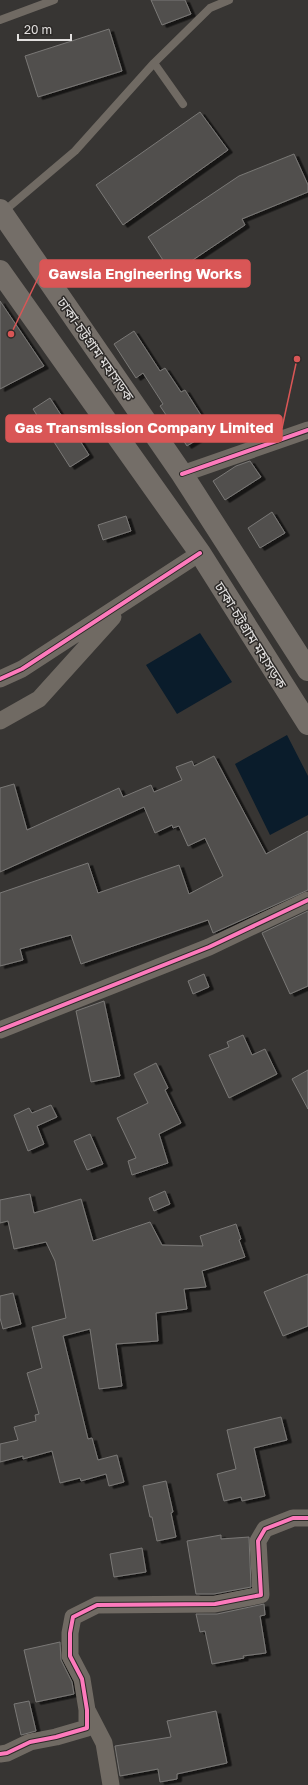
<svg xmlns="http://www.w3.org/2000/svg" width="308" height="1785" viewBox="0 0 308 1785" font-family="'Golos Text','Noto Sans Bengali',sans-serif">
  <defs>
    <filter id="shadow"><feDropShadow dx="4.5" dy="2.5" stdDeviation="0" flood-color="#0009"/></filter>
  </defs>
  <rect width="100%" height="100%" fill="#373533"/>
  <path fill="#0a1c2b" d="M 200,633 L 232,682 L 177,714 L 146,665 Z
    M 287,735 L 308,776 L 308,815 L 270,835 L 235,764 Z"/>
  <path fill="#51504e" stroke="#7a7876" filter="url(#shadow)" d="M 151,0 L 185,0 L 191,14 L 162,25 Z
    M 109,29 L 122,71 L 38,97 L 25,56 Z
    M 200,112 L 228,150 L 123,225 L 96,185 Z
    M 294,154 L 308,185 L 308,192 L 242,219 L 245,225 L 172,274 L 148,237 L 239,176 Z
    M 0,301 L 44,366 L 0,389 Z
    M 134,331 L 160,371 L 165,368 L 181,392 L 185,390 L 211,431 L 187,446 L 160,406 L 163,404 L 143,373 L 136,378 L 114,344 Z
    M 50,398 L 63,418 L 65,417 L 89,455 L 70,467 L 33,409 Z
    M 250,461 L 261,477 L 225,500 L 213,481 L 236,466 Z
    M 272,512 L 285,533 L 260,548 L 248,528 Z
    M 126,516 L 131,531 L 103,540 L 98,525 Z
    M 214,756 L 266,854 L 308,831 L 308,890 L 213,933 L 208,920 L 81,964 L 71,935 L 20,949 L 23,960 L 0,966 L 0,893 L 88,863 L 98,893 L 179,865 L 189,894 L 223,876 L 205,838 L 188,846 L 179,826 L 173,828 L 172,825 L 155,833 L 144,807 L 0,872 L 0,788 L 14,784 L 27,830 L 119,788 L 123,797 L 151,785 L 154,792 L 182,780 L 176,767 L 192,761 L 194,766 Z
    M 308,911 L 308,986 L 290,994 L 262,933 Z
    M 204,974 L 209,987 L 193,994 L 188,981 Z
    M 104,1001 L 120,1076 L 91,1082 L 76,1011 Z
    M 243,1035 L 252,1055 L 265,1049 L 277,1074 L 229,1098 L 209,1055 L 229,1047 L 227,1042 Z
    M 156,1063 L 168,1088 L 165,1090 L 181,1123 L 159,1134 L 168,1163 L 132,1175 L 128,1161 L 136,1158 L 117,1118 L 148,1103 L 134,1074 Z
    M 308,1070 L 308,1109 L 292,1079 Z
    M 51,1105 L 57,1117 L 37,1126 L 44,1144 L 28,1151 L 14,1115 L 29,1108 L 32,1113 Z
    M 90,1134 L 103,1164 L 87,1170 L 74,1141 Z
    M 165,1191 L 170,1204 L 154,1211 L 149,1198 Z
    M 30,1194 L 34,1213 L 81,1199 L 93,1241 L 150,1222 L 162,1245 L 203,1246 L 200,1236 L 236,1224 L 241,1239 L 239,1240 L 245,1257 L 202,1271 L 206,1287 L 184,1289 L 187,1309 L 156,1313 L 158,1341 L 116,1344 L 122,1386 L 99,1389 L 90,1329 L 63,1336 L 88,1439 L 92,1438 L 98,1460 L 117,1455 L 124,1482 L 109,1486 L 106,1474 L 81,1481 L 80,1478 L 60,1483 L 52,1451 L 23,1459 L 23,1456 L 0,1462 L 0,1444 L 18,1440 L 14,1427 L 36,1421 L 35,1415 L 39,1414 L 27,1373 L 42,1368 L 32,1327 L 66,1318 L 55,1261 L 46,1242 L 14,1249 L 8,1221 L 0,1223 L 0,1200 Z
    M 308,1274 L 308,1326 L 283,1336 L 264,1292 Z
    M 13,1293 L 21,1324 L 3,1329 L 0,1318 L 0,1296 Z
    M 281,1417 L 287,1440 L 254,1448 L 265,1496 L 242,1501 L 241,1497 L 224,1501 L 217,1474 L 236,1469 L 227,1430 Z
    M 166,1481 L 173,1512 L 171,1513 L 176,1537 L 157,1541 L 152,1517 L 150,1517 L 143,1486 Z
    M 221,1535 L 221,1539 L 249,1537 L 251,1587 L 214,1594 L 196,1594 L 187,1541 Z
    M 142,1548 L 146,1572 L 114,1577 L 110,1554 Z
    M 264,1604 L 265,1615 L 260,1616 L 266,1653 L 243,1656 L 244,1658 L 212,1664 L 205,1631 L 200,1632 L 196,1614 L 217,1614 Z
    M 60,1642 L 61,1660 L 72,1682 L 74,1694 L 36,1702 L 24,1650 Z
    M 29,1701 L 36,1731 L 21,1735 L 14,1704 Z
    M 216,1711 L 227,1763 L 177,1774 L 177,1779 L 160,1782 L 158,1769 L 120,1776 L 115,1746 L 171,1737 L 167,1721 Z"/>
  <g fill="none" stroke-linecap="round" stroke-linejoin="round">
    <path stroke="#706a63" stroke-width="8" d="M 0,20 L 54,0
      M 154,63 L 183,104
      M 3,212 L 75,151 L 154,63 L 210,8 L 229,0"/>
    <path stroke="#706a63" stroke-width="17" d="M 182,474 L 308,430
      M 0,679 L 22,669 L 200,553
      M 0,721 L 39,699 L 113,617
      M 0,1030 L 209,947 L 308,900
      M 88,1712 L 104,1743 L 111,1785
      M 0,1754 L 7,1753 L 30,1742 L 56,1737 L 87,1728 L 87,1710 L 82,1679 L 70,1656 L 70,1633 L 73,1617 L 97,1605 L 215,1604 L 261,1595 L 258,1541 L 265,1529 L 293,1518 L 308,1518"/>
    <path stroke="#746e68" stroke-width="22" d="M 0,210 L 182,474 L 308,670
      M 0,271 L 200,553 L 308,724"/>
    <g stroke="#2d2a28" stroke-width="6">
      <path id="cycleway" d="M 182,474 L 308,430
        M 0,679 L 22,669 L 200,553
        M 0,1030 L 209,947 L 308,900
        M 0,1754 L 7,1753 L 30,1742 L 56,1737 L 87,1728 L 87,1710 L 82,1679 L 70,1656 L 70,1633 L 73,1617 L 97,1605 L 215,1604 L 261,1595 L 258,1541 L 265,1529 L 293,1518 L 308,1518"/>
    </g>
    <use href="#cycleway" stroke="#fd7abc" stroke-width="4"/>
  </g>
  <g text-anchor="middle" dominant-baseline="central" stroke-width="3" stroke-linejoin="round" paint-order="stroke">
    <g font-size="14" fill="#e2e0df" stroke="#2d2a28">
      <text transform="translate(96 349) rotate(55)">ঢাকা-চট্টগ্রাম মহাসড়ক</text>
      <text transform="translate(251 635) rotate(58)">ঢাকা-চট্টগ্রাম মহাসড়ক</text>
    </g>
  </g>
  <path fill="none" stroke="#d95656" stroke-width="1.5" d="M11 334L40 274M297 359L282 428"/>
  <g fill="#d95656" stroke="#2d2a28" stroke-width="1.5">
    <circle cx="11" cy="334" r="4"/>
    <circle cx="297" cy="359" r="4"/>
  </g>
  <g fill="#d95656" stroke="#d95656" stroke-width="1.5">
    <rect x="40" y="260" width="210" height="27" rx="4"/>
    <rect x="6" y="415" width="276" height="27" rx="4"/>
  </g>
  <g font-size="15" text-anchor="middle" font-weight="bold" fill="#fff">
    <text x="145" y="279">Gawsia Engineering Works</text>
    <text x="144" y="433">Gas Transmission Company Limited</text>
  </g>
  <path d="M18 34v6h53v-6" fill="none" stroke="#e2e0df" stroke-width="2"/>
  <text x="24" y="34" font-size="12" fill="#e2e0df" stroke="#2d2a28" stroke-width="3" paint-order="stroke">20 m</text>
</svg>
